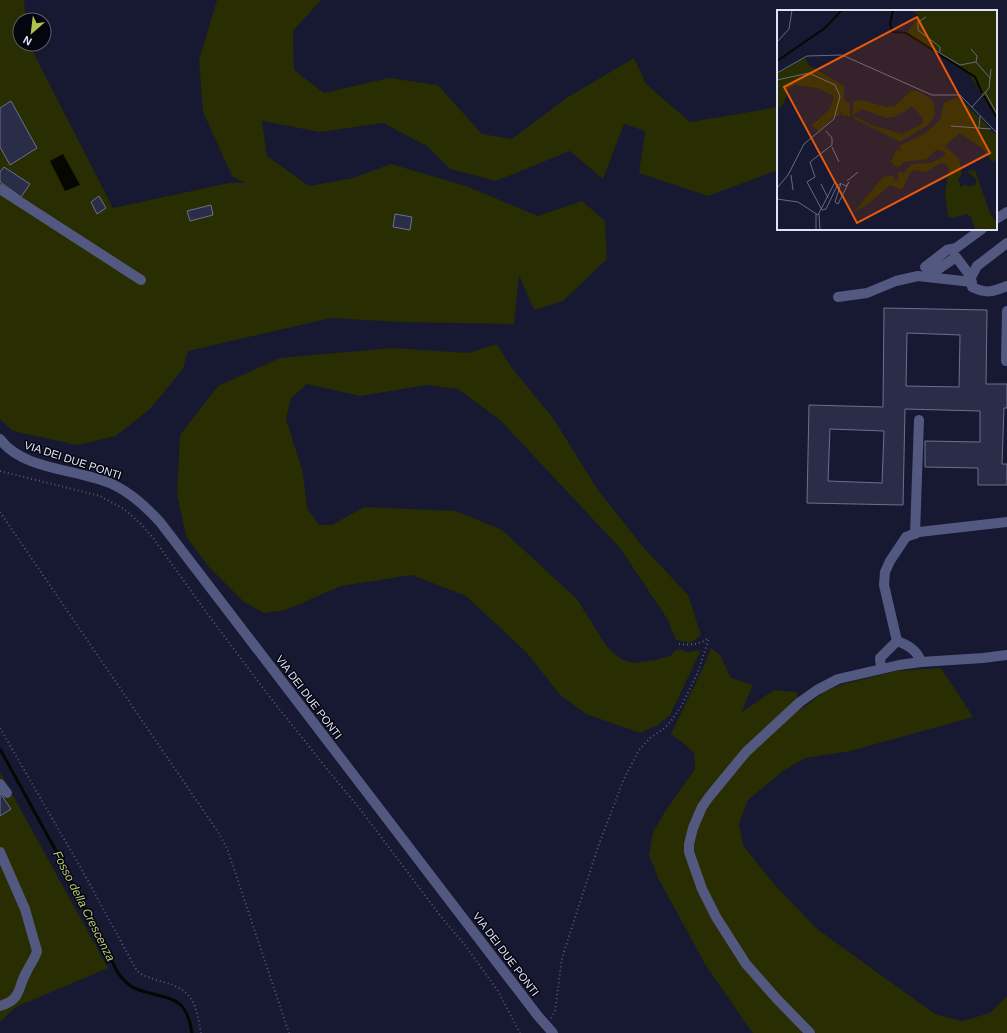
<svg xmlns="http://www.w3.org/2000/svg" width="1007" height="1033" viewBox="0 0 1007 1033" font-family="Helvetica,sans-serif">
  <rect width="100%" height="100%" fill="#161931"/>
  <path fill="#282d02" d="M 0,0 L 24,0 L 26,20 L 20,20 L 20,44 L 29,44 L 113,208 L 229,183 L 246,183 L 232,176 L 203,112 L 199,60 L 217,0 L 321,0 L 293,31 L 294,70 L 324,93 L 389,78 L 438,85 L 482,134 L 512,139 L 568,97 L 634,58 L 646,84 L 690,122 L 778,107 L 778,170 L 708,196 L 639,173 L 645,131 L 624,124 L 603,179 L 570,151 L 496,181 L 450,169 L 427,146 L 383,123 L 320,132 L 262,121 L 267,156 L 309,186 L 353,178 L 391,164 L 466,186 L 538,216 L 582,201 L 605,221 L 607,259 L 563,301 L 534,310 L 519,275 L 514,324 L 400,322 L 331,318 L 188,351 L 183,369 L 150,409 L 116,436 L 77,445 L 13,431 L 0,419 Z
    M 497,344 L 511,367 L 553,418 L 598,490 L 643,547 L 688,595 L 701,635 L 690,643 L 676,640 L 668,620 L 620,548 L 500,420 L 458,389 L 427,385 L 360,396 L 307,384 L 291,398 L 286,419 L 303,473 L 307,508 L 319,525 L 332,525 L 364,507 L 456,511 L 502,530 L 577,599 L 607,647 L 621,659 L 633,663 L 655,660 L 670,656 L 678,649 L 688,652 L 701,650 L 670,715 L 658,725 L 640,733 L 586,714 L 560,695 L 527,653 L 466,596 L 412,575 L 341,586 L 286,610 L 264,613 L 244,602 L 208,566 L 186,536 L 177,494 L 180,435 L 218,386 L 280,358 L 392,348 L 468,353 Z
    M 711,648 L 720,655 L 731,678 L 753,685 L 741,713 L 774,690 L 797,692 L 800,710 L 824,692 L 840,685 L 896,671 L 941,668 L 973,717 L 851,751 L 805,758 L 783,771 L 748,800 L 739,824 L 743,845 L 773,883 L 817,929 L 935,1014 L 962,1021 L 990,1013 L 1007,996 L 1007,1033 L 753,1033 L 747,1025 L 705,964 L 659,880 L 649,855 L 653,832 L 666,810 L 695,769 L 694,753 L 683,743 L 671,734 L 703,668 Z
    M 0,772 L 108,968 L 16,1007 L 0,1022 Z"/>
  <path fill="#050700" d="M 63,154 L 80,185 L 65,191 L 50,161 Z"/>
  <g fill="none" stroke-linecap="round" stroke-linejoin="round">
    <path stroke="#050700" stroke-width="3" d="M 0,749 L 56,851 L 118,973 C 122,978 128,985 134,988 C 165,1001 186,991 192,1033"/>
  </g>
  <path fill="#2a2d47" stroke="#6b708e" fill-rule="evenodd" d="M 11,101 L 37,148 L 10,165 L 0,147 L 0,108 Z
    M 4,167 L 30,184 L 21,197 L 0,182 L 0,172 Z
    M 99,196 L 106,208 L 97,214 L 91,202 Z
    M 211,205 L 213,215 L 190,221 L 187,211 Z
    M 395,214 L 412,217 L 410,230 L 393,227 Z
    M 884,308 L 987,310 L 986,384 L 1007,384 L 1007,408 L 1004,408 L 1002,464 L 1007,464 L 1007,485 L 978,485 L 978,468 L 925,467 L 925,441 L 980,442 L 980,411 L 905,409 L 903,505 L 807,503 L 809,405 L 883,407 ZM 907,333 L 960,335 L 959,387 L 906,386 ZM 830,429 L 884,431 L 882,483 L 828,481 Z
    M 0,793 L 11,809 L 0,816 Z"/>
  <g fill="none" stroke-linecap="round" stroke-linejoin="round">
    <path stroke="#56596f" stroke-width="2" stroke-dasharray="1 3" stroke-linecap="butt" d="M 0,471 L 100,496 L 124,509 L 141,524 L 153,538 L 201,605 L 269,696 L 331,774 L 360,809 L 442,918 L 465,945 L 498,991 L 520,1033
      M 0,512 L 218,832 L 227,848 L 289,1033
      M 679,644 C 689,645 700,645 708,638
      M 0,728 L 82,870 L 137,971 C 145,977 154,979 163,982 C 194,990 196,1005 201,1033
      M 551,1018 L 555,1011 L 562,958 L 598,847 L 623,781 L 639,750 L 651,737 L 665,728 L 671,721 L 682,705 L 698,672 L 709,638"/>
    <path stroke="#525880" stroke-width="10" d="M 0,189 L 141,280
      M 996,219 L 1007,212
      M 982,229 L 956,248 L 947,250 L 925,267 L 937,270 L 956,257 L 971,277 L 972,287 C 987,294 992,292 1007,286
      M 971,277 L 977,266 L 1007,243
      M 838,297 L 867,293 L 896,281 L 918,276 L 972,282
      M 1006,361 L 1007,311
      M 0,439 C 22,470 78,469 112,484 C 131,493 145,506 160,522 L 538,1016 L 553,1033
      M 915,534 L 919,420
      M 897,641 L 884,585 L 885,572 L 890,561 L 906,537 L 919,532 L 1007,522
      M 881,668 L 880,658 L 897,641 C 908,645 917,650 921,662
      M 0,784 L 7,793
      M 0,852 L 25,909 L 37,951 C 35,959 30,964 27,971 C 17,987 23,999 0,1006
      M 810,1033 L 776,998 L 746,964 L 716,917 L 702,889 L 689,852 L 689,844 L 693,828 L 702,807 L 709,797 L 746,752 L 800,702 L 817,690 L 838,679 L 899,665 L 921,662 L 983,658 L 1007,655"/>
  </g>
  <g text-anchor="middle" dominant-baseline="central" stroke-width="3" stroke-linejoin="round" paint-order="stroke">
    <g font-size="11" fill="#e1e4f5" stroke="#05050f">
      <text transform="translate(73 460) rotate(18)">VIA DEI DUE PONTI</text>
      <text transform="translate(309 697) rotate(53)">VIA DEI DUE PONTI</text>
      <text transform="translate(506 954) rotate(53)">VIA DEI DUE PONTI</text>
    </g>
    <g font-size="12" font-style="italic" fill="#bfce75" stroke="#05050f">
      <text transform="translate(84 906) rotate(63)">Fosso della Crescenza</text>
    </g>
  </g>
  <g transform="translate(777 10)">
    <rect width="220" height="220" fill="#161931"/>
    <path d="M 133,0 L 220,0 L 220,109 L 193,65 L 130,23 L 142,5 ZM 28,48 L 32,55 L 67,76 L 67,90 L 73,93 L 73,107 L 65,105 L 65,101 L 62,106 L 58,106 L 42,121 L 34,116 L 53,99 L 57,86 L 40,78 L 18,75 L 11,79 L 7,94 L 0,99 L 0,64 ZM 135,80 L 145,83 L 155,90 L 158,98 L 157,107 L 151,115 L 123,132 L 76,108 L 78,106 L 92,114 L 125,124 L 145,114 L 146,108 L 136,97 L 134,96 L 129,101 L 117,107 L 109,108 L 85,99 L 75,106 L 77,91 L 85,90 L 109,97 L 118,96 ZM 181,87 L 213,118 L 212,121 L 220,124 L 220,149 L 215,152 L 206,139 L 183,123 L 168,136 L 182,149 L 185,165 L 181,169 L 184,177 L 188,174 L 192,177 L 199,174 L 199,169 L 190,161 L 198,160 L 213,203 L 220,213 L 220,220 L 198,220 L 194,207 L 190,204 L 176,208 L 171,207 L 168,184 L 172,159 L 169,154 L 164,153 L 149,162 L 135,160 L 125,180 L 113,175 L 90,195 L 78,201 L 106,167 L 116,165 L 118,171 L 121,170 L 121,161 L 127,163 L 134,154 L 154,153 L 169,145 L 166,141 L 159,140 L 150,149 L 127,152 L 122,157 L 117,156 L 114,151 L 120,139 L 125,142 L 122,136 L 147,124 L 163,110 L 167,93 Z" fill="#282d02"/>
    <path fill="none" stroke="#050700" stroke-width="2" d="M 116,0 L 113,14 L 116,22 L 129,23 L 198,67 L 205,83M 0,51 L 48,18 L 65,0M 207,86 L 220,108"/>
    <path fill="none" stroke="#676a7f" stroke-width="1" d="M 149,7 L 141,12 L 141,20 L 163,37 L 163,42M 0,32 L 12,19 L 15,0M 156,39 L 183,55 L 199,52M 194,39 L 200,46 L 199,52 L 213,68M 0,63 L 30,46 L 65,45 L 155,85 L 183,85 L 220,123M 0,70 L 32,63 L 58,75 L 63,86 L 57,109 L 27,134 L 11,165 L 0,178M 208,82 L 220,104M 195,97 L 212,78 L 214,59M 174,116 L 214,119M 202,118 L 203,106M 49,121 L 55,128 L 55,135 L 33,152 L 38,167 L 30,172 L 45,200 L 49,199 L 60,176 L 64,173 L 58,192 L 61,194 L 72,172 L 69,176 L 65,174M 55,137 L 62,152M 14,165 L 16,180M 70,171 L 81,162M 44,174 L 51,188M 0,189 L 21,192 L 41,205 L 58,172 L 55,166M 39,204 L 39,220M 42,204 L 43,220"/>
    <path fill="#e8590c" fill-opacity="0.15" stroke="#e8590c" stroke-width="2" d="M 140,7 L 213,143 L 80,213 L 7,77 Z"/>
    <rect width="220" height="220" fill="none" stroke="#e1e4f5" stroke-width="2"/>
  </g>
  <g transform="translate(32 32) rotate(208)"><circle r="19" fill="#05050f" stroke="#5d5e6b"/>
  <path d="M0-3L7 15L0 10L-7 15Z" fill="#b2c34c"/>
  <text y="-6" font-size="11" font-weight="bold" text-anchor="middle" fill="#e1e4f5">N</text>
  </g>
</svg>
